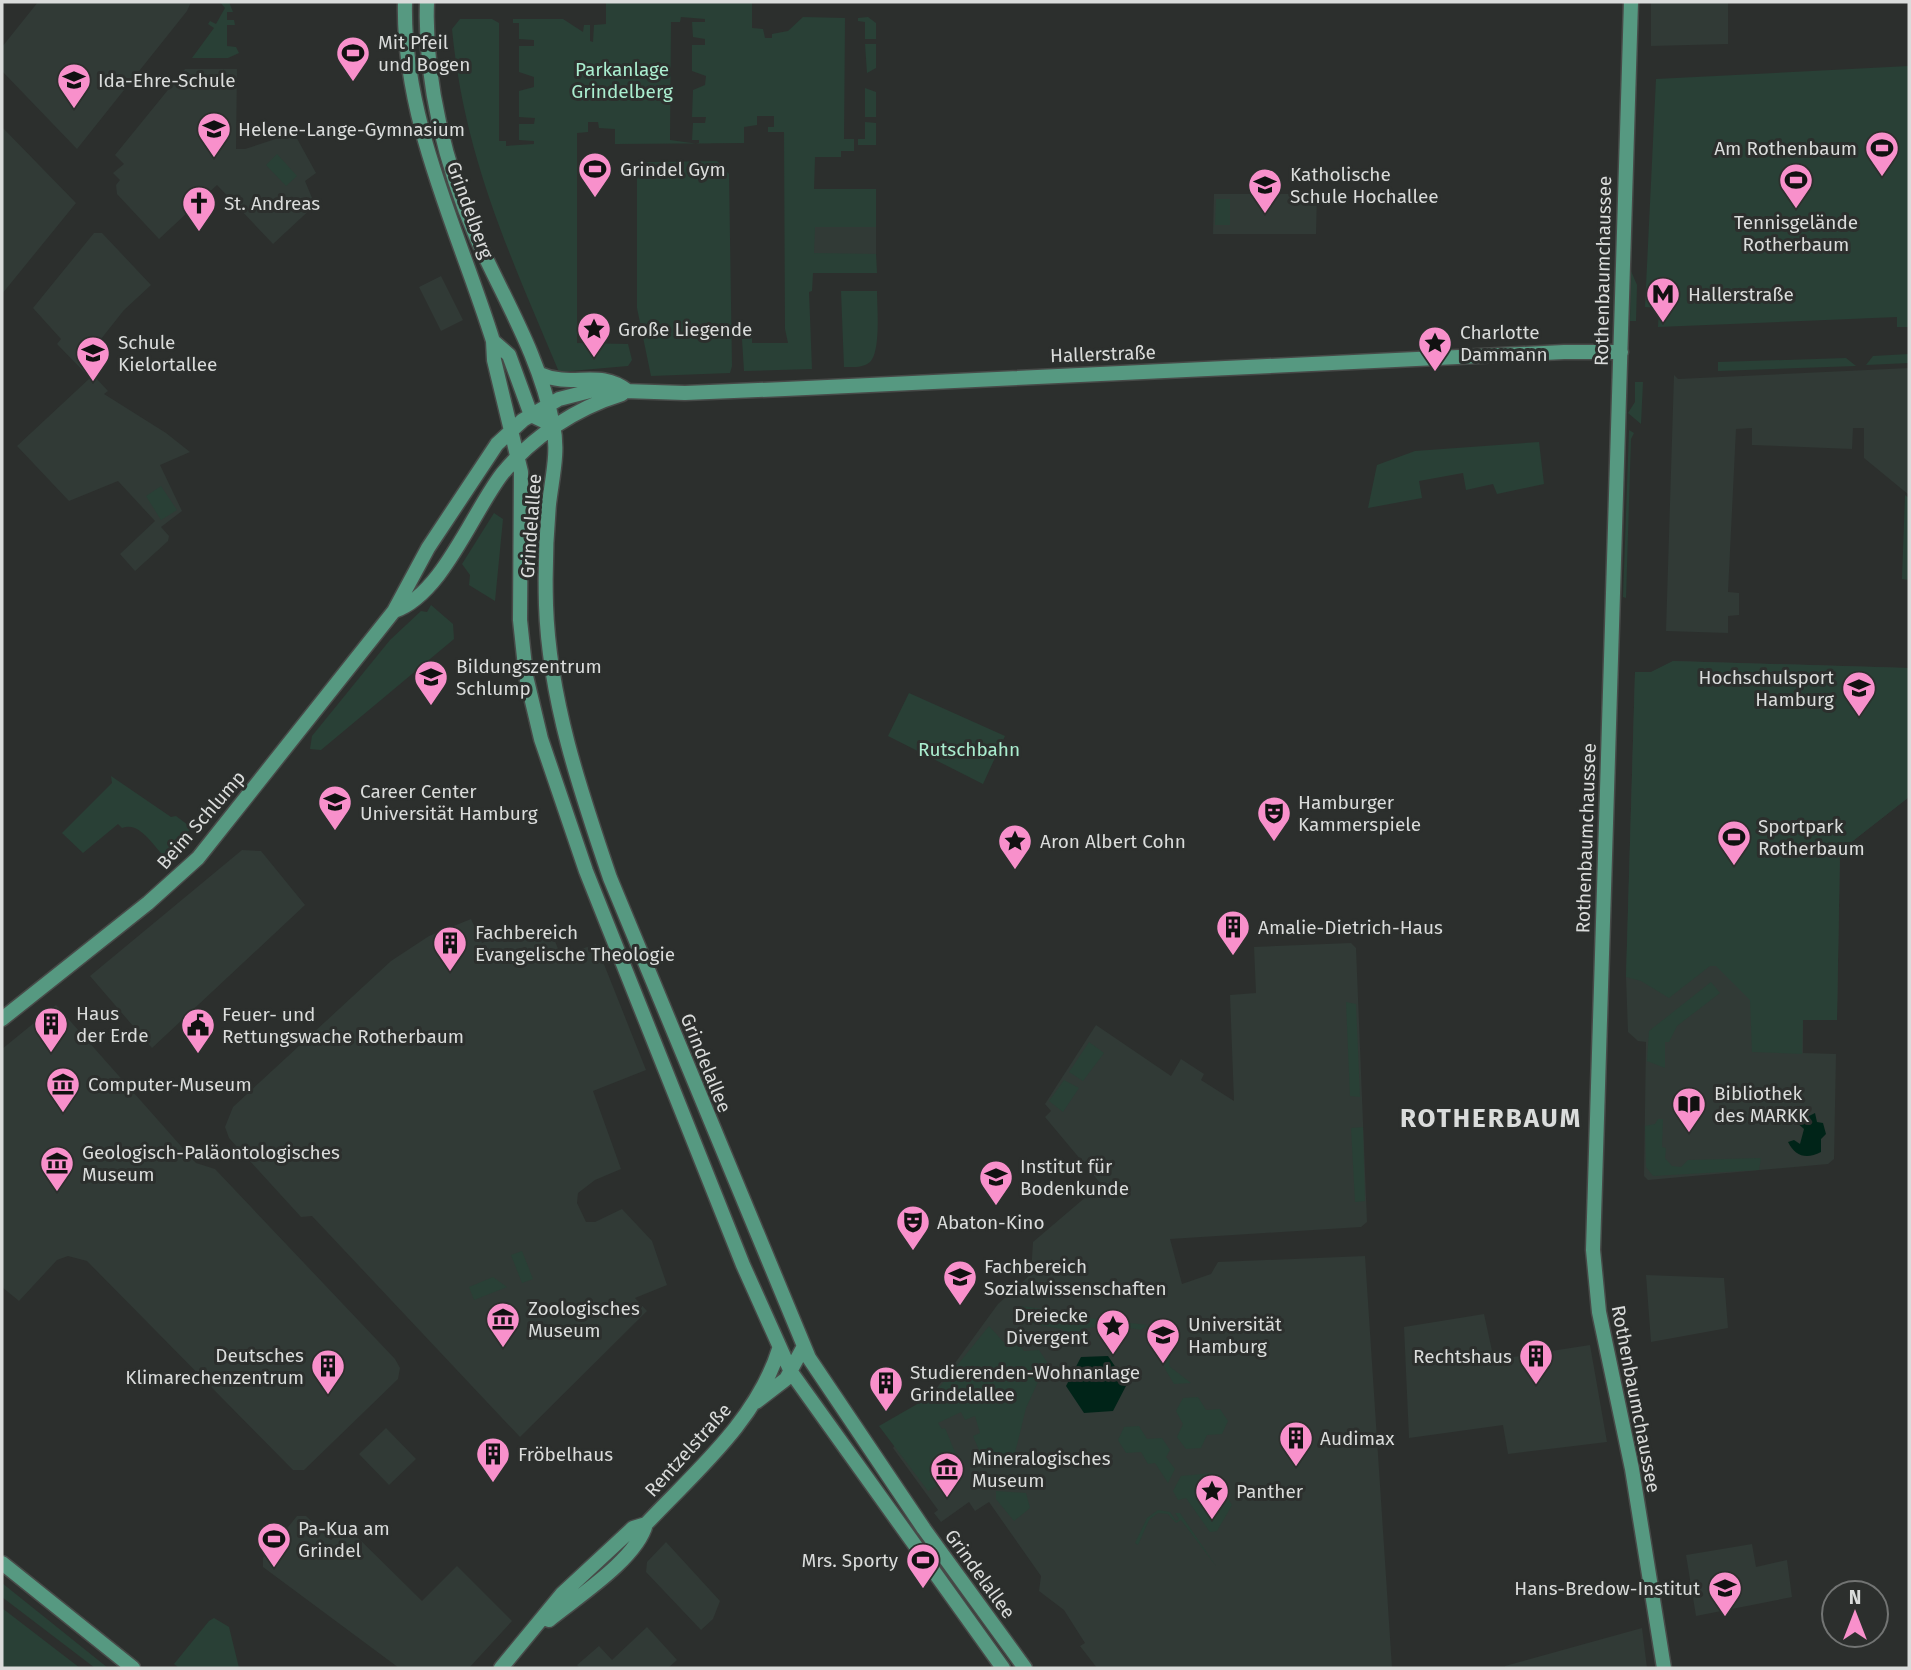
<svg xmlns="http://www.w3.org/2000/svg" width="1911" height="1670" viewBox="0 0 1911 1670" font-family="'Fira Sans',sans-serif">
  <rect width="100%" height="100%" fill="#2c2f2d"/>
  <path fill="#313a36" d="M 38,2 L 191,2 L 187,11 L 77,149 L 2,71 L 2,47 Z
    M 1651,2 L 1728,2 L 1728,44 L 1651,46 Z
    M 185,69 L 237,69 L 236,149 L 245,149 L 294,133 L 316,173 L 305,181 L 315,205 L 273,244 L 217,185 L 159,239 L 117,194 L 116,185 L 120,180 L 113,173 L 124,164 L 115,155 Z
    M 2,127 L 76,203 L 2,294 Z
    M 1214,194 L 1317,194 L 1316,234 L 1213,234 Z
    M 814,227 L 876,227 L 876,254 L 814,254 Z
    M 94,233 L 102,233 L 151,285 L 124,310 L 82,363 L 108,391 L 104,394 L 166,433 L 190,452 L 160,465 L 182,511 L 161,527 L 169,536 L 168,541 L 135,571 L 120,554 L 155,521 L 118,481 L 69,501 L 17,446 L 90,378 L 57,344 L 61,339 L 33,308 Z
    M 441,276 L 463,320 L 441,331 L 419,287 Z
    M 1909,368 L 1909,495 L 1864,458 L 1864,428 L 1853,428 L 1852,449 L 1752,445 L 1752,428 L 1736,429 L 1728,592 L 1739,593 L 1739,615 L 1728,616 L 1728,633 L 1666,631 L 1674,375 L 1678,379 Z
    M 1673,661 L 1909,668 L 1909,797 L 1840,851 L 1837,1020 L 1803,1020 L 1803,1053 L 1836,1054 L 1834,1159 L 1828,1164 L 1648,1180 L 1644,1176 L 1646,1042 L 1638,1041 L 1628,1032 L 1626,977 L 1635,672 L 1651,672 Z
    M 242,850 L 261,851 L 305,905 L 152,1048 L 90,976 Z
    M 471,919 L 482,943 L 520,927 L 525,939 L 550,929 L 561,956 L 596,944 L 646,1070 L 593,1091 L 621,1169 L 595,1180 L 578,1193 L 577,1203 L 586,1222 L 595,1222 L 622,1209 L 652,1241 L 667,1285 L 635,1298 L 647,1311 L 520,1437 L 312,1216 L 301,1217 L 229,1138 L 225,1127 L 233,1107 L 391,961 L 429,936 Z
    M 1351,943 L 1356,948 L 1367,1222 L 1361,1227 L 1170,1239 L 1182,1284 L 1211,1274 L 1218,1262 L 1365,1256 L 1392,1668 L 1097,1668 L 1080,1646 L 1085,1643 L 1064,1610 L 1039,1591 L 1041,1576 L 989,1502 L 975,1511 L 969,1502 L 941,1522 L 934,1513 L 938,1510 L 893,1448 L 998,1304 L 1031,1274 L 1033,1242 L 1101,1184 L 1045,1117 L 1051,1111 L 1045,1104 L 1096,1025 L 1171,1076 L 1181,1059 L 1204,1074 L 1201,1080 L 1234,1101 L 1230,995 L 1256,993 L 1254,947 Z
    M 56,1005 L 196,1163 L 215,1169 L 395,1359 L 400,1368 L 398,1379 L 304,1470 L 293,1470 L 87,1261 L 68,1256 L 57,1260 L 19,1301 L 2,1287 L 2,1049 Z
    M 1646,1275 L 1724,1278 L 1728,1328 L 1651,1342 Z
    M 1484,1314 L 1494,1360 L 1590,1345 L 1607,1442 L 1508,1454 L 1503,1425 L 1409,1438 L 1404,1327 Z
    M 386,1428 L 416,1459 L 389,1485 L 359,1454 Z
    M 297,1516 L 306,1516 L 331,1540 L 346,1526 L 422,1601 L 457,1566 L 512,1621 L 469,1668 L 399,1668 L 263,1567 L 263,1558 Z
    M 666,1542 L 720,1601 L 713,1619 L 701,1630 L 646,1572 L 647,1562 Z
    M 1752,1544 L 1756,1567 L 1787,1560 L 1792,1597 L 1696,1616 L 1686,1555 Z
    M 647,1627 L 677,1660 L 668,1668 L 580,1668 L 577,1665 L 599,1646 L 612,1660 Z
    M 1642,1628 L 1647,1668 L 1505,1668 L 1505,1666 Z"/>
  <path fill="#294036" fill-rule="evenodd" d="M 220,2 L 229,2 L 233,12 L 227,12 L 227,20 L 234,20 L 235,25 L 227,25 L 227,46 L 236,47 L 239,53 L 228,58 L 192,58 L 214,28 L 208,24 L 210,21 L 216,24 L 225,8 Z
    M 606,2 L 752,2 L 752,28 L 763,29 L 765,38 L 772,38 L 772,34 L 788,31 L 803,17 L 845,18 L 844,139 L 854,139 L 854,151 L 841,151 L 841,157 L 815,157 L 814,189 L 876,189 L 876,227 L 815,227 L 814,253 L 876,254 L 877,273 L 813,273 L 812,291 L 809,292 L 812,369 L 744,371 L 742,339 L 752,338 L 752,343 L 788,343 L 785,329 L 784,132 L 768,132 L 768,127 L 774,127 L 774,116 L 757,116 L 757,125 L 744,127 L 744,143 L 615,144 L 615,129 L 599,128 L 598,122 L 588,122 L 588,132 L 577,133 L 577,343 L 628,344 L 632,360 L 628,366 L 559,372 C 510,255 464,157 452,29 L 460,19 L 492,19 L 499,23 L 499,141 L 506,141 L 506,146 L 534,144 L 534,141 L 519,140 L 519,124 L 534,124 L 535,118 L 519,117 L 519,91 L 534,87 L 534,77 L 519,72 L 519,46 L 534,46 L 534,40 L 519,39 L 519,23 L 513,23 L 513,19 L 563,19 L 583,32 L 584,25 L 590,25 L 590,41 L 593,42 L 594,25 L 606,24 ZM 681,17 L 705,19 L 705,22 L 692,22 L 693,37 L 705,39 L 705,45 L 692,45 L 692,71 L 706,76 L 705,85 L 693,90 L 692,117 L 706,117 L 705,123 L 693,123 L 692,140 L 699,140 L 699,144 L 670,140 L 671,22 L 680,22 Z
    M 868,17 L 876,23 L 876,39 L 865,39 L 865,22 L 858,21 L 858,18 Z
    M 865,44 L 876,44 L 876,68 L 867,73 Z
    M 1909,66 L 1909,327 L 1897,327 L 1897,317 L 1658,327 L 1659,308 L 1645,307 L 1656,79 Z
    M 865,88 L 876,92 L 876,117 L 865,117 Z
    M 865,122 L 876,123 L 876,145 L 858,145 L 858,139 L 865,139 Z
    M 277,154 L 297,176 L 286,186 L 266,165 Z
    M 717,161 L 729,174 L 732,366 L 730,373 L 651,376 L 637,308 L 637,174 L 643,164 L 648,162 Z
    M 1216,199 L 1230,199 L 1230,225 L 1215,225 Z
    M 1631,271 L 1637,285 L 1636,321 L 1630,321 Z
    M 841,291 L 877,291 C 877,307 881,352 870,362 C 863,368 853,367 844,367 Z
    M 1909,354 L 1909,363 L 1866,365 L 1873,356 Z
    M 1846,358 L 1856,366 L 1718,371 L 1718,362 Z
    M 1635,382 L 1643,382 L 1641,424 L 1628,413 L 1635,402 Z
    M 1629,430 L 1634,433 L 1631,439 L 1626,598 L 1623,597 Z
    M 1539,442 L 1544,484 L 1497,494 L 1493,484 L 1466,490 L 1463,473 L 1419,481 L 1422,498 L 1368,508 L 1377,465 L 1415,451 Z
    M 161,486 L 177,510 L 161,520 L 146,496 Z
    M 1905,495 L 1909,498 L 1909,580 L 1902,579 Z
    M 494,513 L 503,519 L 495,601 L 469,585 L 470,575 L 462,564 Z
    M 431,605 L 453,624 L 454,639 L 321,750 L 310,749 L 312,736 L 390,640 L 421,611 L 427,612 Z
    M 1673,661 L 1909,668 L 1909,797 L 1840,851 L 1837,1020 L 1803,1020 L 1802,1054 L 1752,1052 L 1750,1000 L 1716,966 L 1710,966 L 1669,998 L 1641,981 L 1626,977 L 1635,672 L 1651,672 Z
    M 909,693 L 1005,736 L 983,784 L 888,736 Z
    M 111,776 L 171,817 L 176,816 L 192,828 L 163,855 C 152,844 139,821 122,828 L 118,824 L 83,853 L 62,833 L 112,783 Z
    M 1711,982 L 1720,993 L 1677,1026 L 1669,1042 L 1665,1042 L 1665,1068 L 1647,1061 L 1649,1031 Z
    M 1346,1002 L 1356,1004 L 1360,1097 L 1350,1096 Z
    M 1089,1042 L 1104,1053 L 1083,1081 L 1069,1072 Z
    M 1064,1080 L 1079,1088 L 1063,1112 L 1049,1101 Z
    M 1658,1119 L 1663,1119 L 1662,1147 L 1666,1148 L 1665,1158 L 1672,1166 L 1681,1167 L 1688,1160 L 1761,1158 L 1759,1170 L 1653,1176 L 1646,1167 L 1645,1126 L 1655,1124 Z
    M 1363,1127 L 1365,1201 L 1355,1202 L 1351,1128 Z
    M 522,1251 L 533,1279 L 522,1283 L 511,1255 Z
    M 493,1277 L 507,1287 L 474,1300 L 469,1287 Z
    M 1021,1306 L 1055,1311 L 1055,1314 L 1147,1325 L 1141,1330 L 1124,1327 L 1121,1330 L 1126,1339 L 1108,1340 L 1098,1327 L 1084,1328 L 1080,1335 L 1065,1335 L 1062,1329 L 1028,1323 L 1019,1317 Z
    M 989,1326 L 1007,1346 L 1015,1339 L 1024,1351 L 1039,1350 L 1047,1362 L 1026,1408 L 1013,1461 L 984,1462 L 973,1436 L 980,1433 L 975,1416 L 965,1420 L 961,1412 L 938,1423 L 942,1429 L 945,1428 L 963,1472 L 928,1491 L 879,1426 L 933,1395 Z
    M 1171,1351 L 1169,1366 L 1191,1383 L 1174,1384 L 1158,1357 Z
    M 1198,1397 L 1206,1410 L 1220,1409 L 1228,1421 L 1222,1434 L 1207,1435 L 1201,1448 L 1186,1449 L 1177,1437 L 1183,1424 L 1176,1411 L 1183,1398 Z
    M 1139,1426 L 1147,1439 L 1162,1438 L 1170,1450 L 1166,1457 L 1175,1469 L 1168,1483 L 1155,1463 L 1148,1464 L 1141,1452 L 1126,1453 L 1118,1440 L 1124,1427 Z
    M 1213,1473 L 1232,1505 L 1217,1531 L 1210,1532 L 1186,1498 L 1178,1500 L 1173,1491 L 1181,1476 Z
    M 996,1491 L 1026,1493 L 1030,1508 L 1014,1521 L 996,1499 Z
    M 1158,1510 L 1170,1512 L 1176,1521 L 1179,1519 L 1175,1513 L 1180,1513 L 1216,1566 L 1181,1520 L 1176,1523 L 1168,1514 L 1158,1513 L 1149,1520 L 1138,1545 L 1135,1543 L 1147,1518 Z
    M 2,1583 L 108,1668 L 95,1668 L 2,1597 Z
    M 2,1608 L 80,1668 L 2,1668 Z
    M 214,1618 L 229,1627 L 239,1668 L 179,1668 L 174,1664 L 209,1621 Z"/>
  <path fill="#002418" d="M 1815,1113 L 1817,1122 L 1823,1123 L 1826,1134 L 1821,1139 L 1821,1152 C 1806,1160 1795,1156 1788,1142 L 1794,1140 L 1800,1144 L 1804,1129 L 1795,1121 L 1797,1116 L 1807,1117 Z
    M 1108,1356 L 1127,1384 L 1113,1411 L 1084,1413 L 1066,1386 L 1081,1357 Z"/>
  <g fill="none" stroke-linecap="round" stroke-linejoin="round">
    <g stroke="#474a48" stroke-width="17">
      <path id="major" d="M 405,2 C 402,119 459,232 493,341 L 494,360 L 521,472 L 520,620 L 526,676 L 541,739 L 586,871 L 743,1265 L 791,1372 L 1003,1668
        M 427,2 C 424,81 446,167 477,239 C 505,301 540,357 553,425 C 559,451 552,478 549,504 C 546,537 545,571 546,605 C 549,699 580,790 610,878 L 809,1358 L 924,1529 L 1025,1668
        M 1631,2 L 1593,1250 L 1599,1312 L 1632,1469 L 1664,1668
        M 493,341 L 509,355 L 531,415 L 554,426
        M 540,374 C 573,389 598,368 628,391
        M 394,611 C 442,595 472,513 502,474 C 532,437 576,408 622,394
        M 2,1019 L 148,903 L 198,858 L 394,611 L 428,548 L 497,444 L 523,420 L 559,399 L 594,390 L 685,393 L 785,389 L 1564,352 L 1621,352
        M 756,1402 L 786,1379 L 804,1346
        M 2,1563 L 133,1668
        M 549,1620 C 577,1597 637,1559 646,1524
        M 501,1668 L 562,1594 L 633,1528 L 646,1524 C 696,1471 757,1420 779,1349"/>
    </g>
    <use href="#major" stroke="#569981" stroke-width="14"/>
  </g>
  <defs>
    <g id="stadium-pin" transform="scale(1.75)"><path d="M0 17L-7.5 6A9.5 9.5 0 1 1 7.5 6Z" fill="#f890cb" stroke="#2c2f2d"/><path d="M0-5a6.5 5 0 1 0 0 10a6.5 5 0 1 0 0-10ZM-3.5-1.8h7v3.6h-7Z" fill="#111"/></g>
    <g id="school-pin" transform="scale(1.75)"><path d="M0 17L-7.5 6A9.5 9.5 0 1 1 7.5 6Z" fill="#f890cb" stroke="#2c2f2d"/><path d="M0-5L7-2L0 1L-7-2ZM-4 1L0 2.5L4 1V4Q0 6-4 4Z" fill="#111"/></g>
    <g id="church-pin" transform="scale(1.75)"><path d="M0 17L-7.5 6A9.5 9.5 0 1 1 7.5 6Z" fill="#f890cb" stroke="#2c2f2d"/><path d="M-1.2-6h2.4v3.5h3.3v2.4h-3.3V6h-2.4V-.1h-3.3v-2.4h3.3Z" fill="#111"/></g>
    <g id="metro-pin" transform="scale(1.75)"><path d="M0 17L-7.5 6A9.5 9.5 0 1 1 7.5 6Z" fill="#f890cb" stroke="#2c2f2d"/><path d="M-5.5 5V-5H-3L0 0L3-5H5.5V5H3V-.5L0 4L-3-.5V5Z" fill="#111"/></g>
    <g id="sight-pin" transform="scale(1.75)"><path d="M0 17L-7.5 6A9.5 9.5 0 1 1 7.5 6Z" fill="#f890cb" stroke="#2c2f2d"/><path d="M0-6L1.8-2.2L6-1.7L2.9 1.2L3.7 5.4L0 3.3L-3.7 5.4L-2.9 1.2L-6-1.7L-1.8-2.2Z" fill="#111"/></g>
    <g id="university-pin" transform="scale(1.75)"><path d="M0 17L-7.5 6A9.5 9.5 0 1 1 7.5 6Z" fill="#f890cb" stroke="#2c2f2d"/><path d="M0-5L7-2L0 1L-7-2ZM-4 1L0 2.5L4 1V4Q0 6-4 4Z" fill="#111"/></g>
    <g id="theatre-pin" transform="scale(1.75)"><path d="M0 17L-7.5 6A9.5 9.5 0 1 1 7.5 6Z" fill="#f890cb" stroke="#2c2f2d"/><path d="M-5-5.5Q0-4 5-5.5V0Q5 5 0 6Q-5 5-5 0ZM-3.3-2.5H-1v1.5H-3.3ZM1-2.5H3.3v1.5H1ZM-2.8 1Q0 5.5 2.8 1Z" fill="#111"/></g>
    <g id="building-pin" transform="scale(1.75)"><path d="M0 17L-7.5 6A9.5 9.5 0 1 1 7.5 6Z" fill="#f890cb" stroke="#2c2f2d"/><path d="M-4-6H4V6H1V3H-1V6H-4ZM-2.5-4.3h1.7v1.8h-1.7ZM.8-4.3h1.7v1.8H.8ZM-2.5-1h1.7V.8h-1.7ZM.8-1h1.7V.8H.8Z" fill="#111"/></g>
    <g id="civic-pin" transform="scale(1.75)"><path d="M0 17L-7.5 6A9.5 9.5 0 1 1 7.5 6Z" fill="#f890cb" stroke="#2c2f2d"/><path d="M-.6-6.5H3V-4.5H.6V-3L4-1V1h2V6H-6V1h2V-1L-.6-3ZM-1.2 2.5V6h2.4V2.5Z" fill="#111"/></g>
    <g id="museum-pin" transform="scale(1.75)"><path d="M0 17L-7.5 6A9.5 9.5 0 1 1 7.5 6Z" fill="#f890cb" stroke="#2c2f2d"/><path d="M0-6L6-3V-2H-6V-3ZM-5-1h2V3h-2ZM-1-1h2V3h-2ZM3-1h2V3H3ZM-6 4H6V6H-6Z" fill="#111"/></g>
    <g id="library-pin" transform="scale(1.75)"><path d="M0 17L-7.5 6A9.5 9.5 0 1 1 7.5 6Z" fill="#f890cb" stroke="#2c2f2d"/><path d="M-6-4Q-3-5.5-.7-3.5V5Q-3 3-6 4ZM6-4Q3-5.5 .7-3.5V5Q3 3 6 4Z" fill="#111"/></g>
  </defs>
  <g fill-rule="evenodd">
    <use href="#stadium-pin" x="353" y="53"/>
    <use href="#school-pin" x="74" y="80"/>
    <use href="#school-pin" x="214" y="129"/>
    <use href="#stadium-pin" x="1882" y="148"/>
    <use href="#stadium-pin" x="595" y="169"/>
    <use href="#stadium-pin" x="1796" y="180"/>
    <use href="#school-pin" x="1265" y="185"/>
    <use href="#church-pin" x="199" y="203"/>
    <use href="#metro-pin" x="1663" y="294"/>
    <use href="#sight-pin" x="594" y="329"/>
    <use href="#sight-pin" x="1435" y="343"/>
    <use href="#school-pin" x="93" y="353"/>
    <use href="#university-pin" x="431" y="677"/>
    <use href="#university-pin" x="1859" y="688"/>
    <use href="#university-pin" x="335" y="802"/>
    <use href="#theatre-pin" x="1274" y="813"/>
    <use href="#stadium-pin" x="1734" y="837"/>
    <use href="#sight-pin" x="1015" y="841"/>
    <use href="#building-pin" x="1233" y="927"/>
    <use href="#building-pin" x="450" y="943"/>
    <use href="#building-pin" x="51" y="1024"/>
    <use href="#civic-pin" x="198" y="1025"/>
    <use href="#museum-pin" x="63" y="1084"/>
    <use href="#library-pin" x="1689" y="1104"/>
    <use href="#museum-pin" x="57" y="1163"/>
    <use href="#university-pin" x="996" y="1177"/>
    <use href="#theatre-pin" x="913" y="1222"/>
    <use href="#university-pin" x="960" y="1277"/>
    <use href="#museum-pin" x="503" y="1319"/>
    <use href="#sight-pin" x="1113" y="1326"/>
    <use href="#university-pin" x="1163" y="1335"/>
    <use href="#building-pin" x="1536" y="1356"/>
    <use href="#building-pin" x="328" y="1366"/>
    <use href="#building-pin" x="886" y="1383"/>
    <use href="#building-pin" x="1296" y="1438"/>
    <use href="#building-pin" x="493" y="1454"/>
    <use href="#museum-pin" x="947" y="1469"/>
    <use href="#sight-pin" x="1212" y="1491"/>
    <use href="#stadium-pin" x="274" y="1539"/>
    <use href="#stadium-pin" x="923" y="1560"/>
    <use href="#university-pin" x="1725" y="1588"/>
  </g>
  <g text-anchor="middle" dominant-baseline="central" stroke-width="6" stroke-linejoin="round" paint-order="stroke">
    <g font-size="19" fill="#dadcdb" stroke="#2c2f2d" text-anchor="start">
      <text x="378" y="42">Mit Pfeil<tspan x="378" dy="22">und Bogen</tspan></text>
      <text x="98" y="80">Ida-Ehre-Schule</text>
      <text x="238" y="129">Helene-Lange-Gymnasium</text>
      <text x="1857" y="148" text-anchor="end">Am Rothenbaum</text>
      <text x="620" y="169">Grindel Gym</text>
      <text x="1290" y="174">Katholische<tspan x="1290" dy="22">Schule Hochallee</tspan></text>
      <text x="224" y="203">St. Andreas</text>
      <text x="1796" y="222" text-anchor="middle">Tennisgelände<tspan x="1796" dy="22">Rotherbaum</tspan></text>
      <text x="1688" y="294">Hallerstraße</text>
      <text x="618" y="329">Große Liegende</text>
      <text x="1460" y="332">Charlotte<tspan x="1460" dy="22">Dammann</tspan></text>
      <text x="118" y="342">Schule<tspan x="118" dy="22">Kielortallee</tspan></text>
      <text x="456" y="666">Bildungszentrum<tspan x="456" dy="22">Schlump</tspan></text>
      <text x="1834" y="677" text-anchor="end">Hochschulsport<tspan x="1834" dy="22">Hamburg</tspan></text>
      <text x="360" y="791">Career Center<tspan x="360" dy="22">Universität Hamburg</tspan></text>
      <text x="1298" y="802">Hamburger<tspan x="1298" dy="22">Kammerspiele</tspan></text>
      <text x="1758" y="826">Sportpark<tspan x="1758" dy="22">Rotherbaum</tspan></text>
      <text x="1040" y="841">Aron Albert Cohn</text>
      <text x="1258" y="927">Amalie-Dietrich-Haus</text>
      <text x="475" y="932">Fachbereich<tspan x="475" dy="22">Evangelische Theologie</tspan></text>
      <text x="76" y="1013">Haus<tspan x="76" dy="22">der Erde</tspan></text>
      <text x="222" y="1014">Feuer- und<tspan x="222" dy="22">Rettungswache Rotherbaum</tspan></text>
      <text x="88" y="1084">Computer-Museum</text>
      <text x="1714" y="1093">Bibliothek<tspan x="1714" dy="22">des MARKK</tspan></text>
      <text x="82" y="1152">Geologisch-Paläontologisches<tspan x="82" dy="22">Museum</tspan></text>
      <text x="1020" y="1166">Institut für<tspan x="1020" dy="22">Bodenkunde</tspan></text>
      <text x="937" y="1222">Abaton-Kino</text>
      <text x="984" y="1266">Fachbereich<tspan x="984" dy="22">Sozialwissenschaften</tspan></text>
      <text x="528" y="1308">Zoologisches<tspan x="528" dy="22">Museum</tspan></text>
      <text x="1088" y="1315" text-anchor="end">Dreiecke<tspan x="1088" dy="22">Divergent</tspan></text>
      <text x="1188" y="1324">Universität<tspan x="1188" dy="22">Hamburg</tspan></text>
      <text x="304" y="1355" text-anchor="end">Deutsches<tspan x="304" dy="22">Klimarechenzentrum</tspan></text>
      <text x="1512" y="1356" text-anchor="end">Rechtshaus</text>
      <text x="910" y="1372">Studierenden-Wohnanlage<tspan x="910" dy="22">Grindelallee</tspan></text>
      <text x="1320" y="1438">Audimax</text>
      <text x="518" y="1454">Fröbelhaus</text>
      <text x="972" y="1458">Mineralogisches<tspan x="972" dy="22">Museum</tspan></text>
      <text x="1236" y="1491">Panther</text>
      <text x="298" y="1528">Pa-Kua am<tspan x="298" dy="22">Grindel</tspan></text>
      <text x="898" y="1560" text-anchor="end">Mrs. Sporty</text>
      <text x="1700" y="1588" text-anchor="end">Hans-Bredow-Institut</text>
    </g>
    <g font-size="19" fill="#aaedcf" stroke="#2c2f2d">
      <text x="622" y="69">Parkanlage<tspan x="622" dy="22">Grindelberg</tspan></text>
      <text x="969" y="749">Rutschbahn</text>
    </g>
    <g font-size="19" fill="#dadcdb" stroke="#2c2f2d">
      <text transform="translate(470 210) rotate(70)">Grindelberg</text>
      <text transform="translate(1603 271) rotate(-89)">Rothenbaumchaussee</text>
      <text transform="translate(1103 354) rotate(-2)">Hallerstraße</text>
      <text transform="translate(531 526) rotate(-86)">Grindelallee</text>
      <text transform="translate(201 820) rotate(-49)">Beim Schlump</text>
      <text transform="translate(1586 838) rotate(-88)">Rothenbaumchaussee</text>
      <text transform="translate(706 1063) rotate(68)">Grindelallee</text>
      <text transform="translate(1636 1399) rotate(79)">Rothenbaumchaussee</text>
      <text transform="translate(688 1450) rotate(-48)">Rentzelstraße</text>
      <text transform="translate(980 1574) rotate(54)">Grindelallee</text>
    </g>
    <g font-size="26" font-weight="bold" letter-spacing="2" fill="#dadcdb" stroke="#2c2f2d">
      <text x="1491" y="1118">ROTHERBAUM</text>
    </g>
  </g>
  <rect width="1911" height="1670" fill="none" stroke="#dadcdb" stroke-width="7"/>
  <g transform="translate(1855 1614)"><circle r="33" fill="#2c2f2d" stroke="#727473" stroke-width="2"/>
  <path d="M0-5L12 26L0 18L-12 26Z" fill="#f890cb"/>
  <text y="-10" font-size="19" font-weight="bold" text-anchor="middle" fill="#dadcdb">N</text>
  </g>
</svg>
